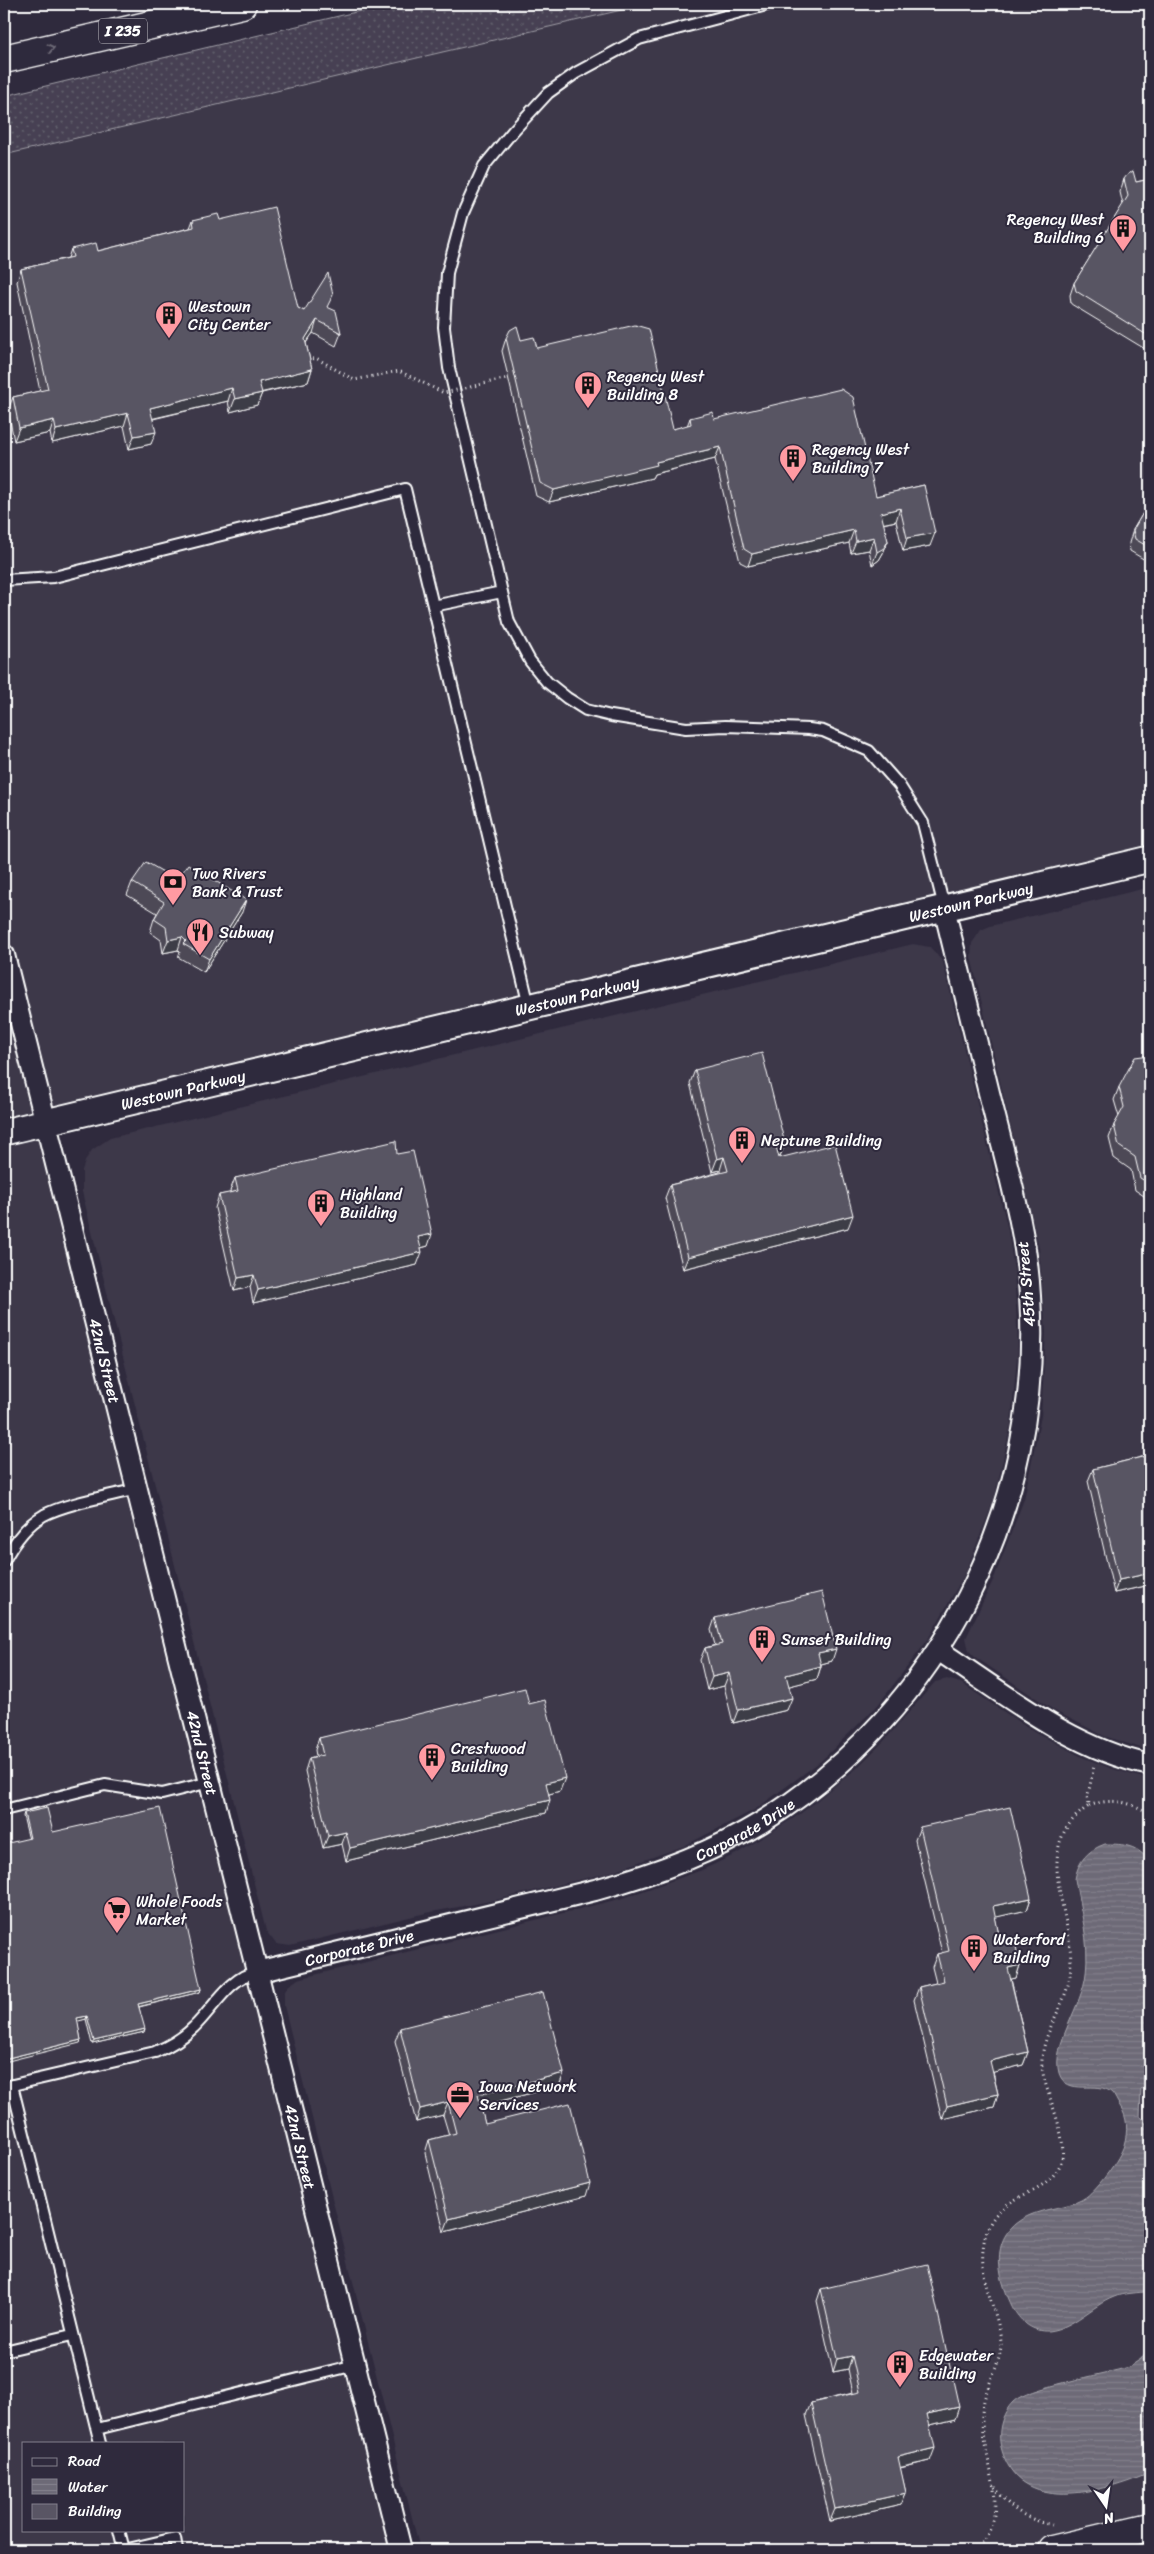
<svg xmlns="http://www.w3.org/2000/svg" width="1154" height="2554" viewBox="0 0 1154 2554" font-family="Sriracha,sans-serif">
  <defs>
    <pattern id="grass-dots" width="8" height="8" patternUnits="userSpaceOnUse" patternTransform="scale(1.25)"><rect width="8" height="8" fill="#464152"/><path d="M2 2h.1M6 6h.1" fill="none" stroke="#625e6c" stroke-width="1.8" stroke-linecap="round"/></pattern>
    <pattern id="water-rules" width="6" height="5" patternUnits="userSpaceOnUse" patternTransform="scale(1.25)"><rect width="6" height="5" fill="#6d6a77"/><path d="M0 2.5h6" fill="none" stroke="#83808b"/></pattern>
  </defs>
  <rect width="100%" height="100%" fill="#2f2a3d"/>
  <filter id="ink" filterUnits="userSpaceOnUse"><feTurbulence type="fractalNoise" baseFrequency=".02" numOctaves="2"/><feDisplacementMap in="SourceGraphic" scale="10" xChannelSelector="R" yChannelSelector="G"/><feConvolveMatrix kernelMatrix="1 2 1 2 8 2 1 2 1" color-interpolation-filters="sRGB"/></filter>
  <g filter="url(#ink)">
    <path fill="#3c3749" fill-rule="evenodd" d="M 647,4 L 1150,4 L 1150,859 L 46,1122 L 400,2550 L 4,2550 L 4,155 ZM 24,2443 L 184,2443 L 184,2530 L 24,2530 Z
      M 1150,887 L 1150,1751 L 1104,1736 L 1055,1711 L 975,1657 L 969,1651 L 966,1638 L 994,1578 L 1024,1499 L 1041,1416 L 1046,1332 L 1039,1248 L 971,957 L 972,943 L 981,930 L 990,926 Z
      M 913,944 L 930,947 L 943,962 L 1008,1230 L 1014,1269 L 1018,1346 L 1011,1424 L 994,1500 L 966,1572 L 927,1641 L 878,1705 L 821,1761 L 756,1809 L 684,1846 L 608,1873 L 496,1900 L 426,1913 L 290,1946 L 276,1944 L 266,1931 L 82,1192 L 82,1170 L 86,1159 L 92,1150 L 110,1138 Z
      M 947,1679 L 961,1683 L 1028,1728 L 1082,1757 L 1110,1768 L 1150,1780 L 1150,2517 L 1006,2550 L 420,2550 L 284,2006 L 284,1993 L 288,1986 L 298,1979 L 623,1898 L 702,1870 L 736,1854 L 800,1814 L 857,1768 L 883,1742 L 935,1682 Z"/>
    <path fill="url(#grass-dots)" stroke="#a2a0a8" d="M 389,4 L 647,4 L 4,155 L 4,96 Z"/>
    <path fill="url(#water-rules)" stroke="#a7a6ad" d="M 1105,1844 C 1125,1844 1137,1845 1150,1862 L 1150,2083 L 1141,2090 L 1140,2117 L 1150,2128 L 1150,2296 L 1144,2292 C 1135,2293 1123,2293 1114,2297 C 1091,2306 1074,2328 1048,2331 C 1033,2332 1021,2322 1014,2310 C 994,2271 988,2227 1039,2212 C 1054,2207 1074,2206 1086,2197 C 1098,2188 1120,2159 1124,2145 C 1128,2131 1128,2118 1120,2106 C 1117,2102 1115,2096 1112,2093 C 1098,2079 1067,2098 1059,2073 C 1051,2045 1083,2005 1086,1973 C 1090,1941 1080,1910 1075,1879 C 1078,1861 1088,1850 1105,1844 Z
      M 1150,2346 L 1150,2472 C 1104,2492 1018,2517 1001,2447 C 997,2432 1002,2413 1013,2402 C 1026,2388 1106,2374 1129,2367 L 1141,2359 Z"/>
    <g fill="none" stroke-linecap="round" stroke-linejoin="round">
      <g stroke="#fff" stroke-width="14">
        <path id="service" d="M 770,4 L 639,39 L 576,73 L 548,93 L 513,131 L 484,166 L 463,213 L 447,273 L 444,327 L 449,368 L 509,622 L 530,661 L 547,682 L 567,698 L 586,710 L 611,716 L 686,728 L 725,726 L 809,729 L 823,731 L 869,751 L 899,785 L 923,823 L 944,907
          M 4,580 L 54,577 L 405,489 L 529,1006
          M 433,606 L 502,592
          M 4,1561 C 13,1544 26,1525 44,1515 C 67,1503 110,1496 137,1489
          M 4,1810 L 105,1785 L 162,1794 L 210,1782
          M 12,2085 L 100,2443
          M 4,2087 L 155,2052 C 170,2046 183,2038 194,2027 C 213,2009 230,1976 257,1972
          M 4,2351 L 72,2335
          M 97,2429 L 355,2365
          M 119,2530 L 124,2550 L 175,2538 L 177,2550"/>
      </g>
      <g stroke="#fff" stroke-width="24">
        <g id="minor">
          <path id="s1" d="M 4,955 L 401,2550"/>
          <path d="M 938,1650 C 1005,1694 1071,1748 1150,1765"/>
          <path id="s2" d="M 257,1972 L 595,1890 C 654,1874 710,1854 762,1822 C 941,1711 1044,1506 1030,1296 C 1027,1238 1011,1181 997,1125 C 979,1053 962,981 944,908"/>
        </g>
      </g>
      <g stroke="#fff" stroke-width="29">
        <g id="tertiary">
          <path id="s3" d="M 4,1132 L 1150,859"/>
        </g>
      </g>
      <g stroke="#fff" stroke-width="31">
        <path id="secondary" d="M 1052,2550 L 1150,2527"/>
      </g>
      <g stroke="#fff" stroke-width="31">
        <path id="motorway" d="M 4,59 L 242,4"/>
      </g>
      <path stroke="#fff" stroke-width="3" stroke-dasharray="1 4" stroke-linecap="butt" d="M 1089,1806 C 1112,1797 1129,1802 1150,1813
        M 995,2487 C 1009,2509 1026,2519 1052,2525
        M 982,2543 C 1010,2506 984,2463 982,2422 C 980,2391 1002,2367 1001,2341 C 998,2310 980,2286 983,2250 C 988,2189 1043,2202 1060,2165 C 1071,2139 1045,2095 1042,2067 C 1040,2033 1066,2007 1070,1975 C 1078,1916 1025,1848 1089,1806 L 1088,1795 L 1094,1766"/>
      <use href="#service" stroke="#2f2a3d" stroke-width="10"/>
      <use href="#minor" stroke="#2f2a3d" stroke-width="20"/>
      <use href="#tertiary" stroke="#2f2a3d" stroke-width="25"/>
      <use href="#secondary" stroke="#2f2a3d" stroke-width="28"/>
      <use href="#motorway" stroke="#2f2a3d" stroke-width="28"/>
      <path stroke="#fff" stroke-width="3" stroke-dasharray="1 4" stroke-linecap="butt" d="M 308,360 L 316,358 L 354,380 L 399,371 L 444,393 L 508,378"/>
    </g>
    <path fill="#4d4956" stroke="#fff" d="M 1124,179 L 1136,182 L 1150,179 L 1150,352 L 1071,304 L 1070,295 L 1074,283 L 1123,205 L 1120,192 Z
      M 193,220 L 220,220 L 298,308 L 304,311 L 328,308 L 341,333 L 336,346 L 313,333 L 306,343 L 312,369 L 308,382 L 262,393 L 257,405 L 230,412 L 228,401 L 153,419 L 151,444 L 129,449 L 124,426 L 52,443 L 50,433 L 14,441 L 8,410 L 13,397 L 40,391 L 17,282 L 21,269 L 68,258 L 71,249 L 98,251 L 190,228 Z
      M 506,338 L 521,340 L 537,348 L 673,429 L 687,426 L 690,418 L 714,419 L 876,496 L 924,485 L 930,546 L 903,551 L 896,521 L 883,524 L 888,541 L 883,553 L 879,560 L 872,565 L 869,550 L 851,553 L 849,543 L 748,566 L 740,562 L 715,459 L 654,474 L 652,478 L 549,502 L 536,496 L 502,351 Z
      M 1150,501 L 1150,563 L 1130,551 L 1129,543 L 1133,530 Z
      M 177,880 L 242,912 L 204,972 L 178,957 L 180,952 L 178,950 L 163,953 L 161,940 L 150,932 L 154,919 L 157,913 L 127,895 L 132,882 Z
      M 1150,1055 L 1150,1200 L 1135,1190 L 1131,1170 L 1114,1158 L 1109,1138 L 1114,1125 L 1119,1117 L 1114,1100 L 1119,1087 Z
      M 695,1070 L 785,1144 L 780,1156 L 778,1156 L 779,1158 L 848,1228 L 683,1269 L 665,1198 L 670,1185 L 720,1172 L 720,1170 L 712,1172 L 690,1083 Z
      M 397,1154 L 428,1246 L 421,1248 L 417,1265 L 253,1303 L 250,1287 L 234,1291 L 215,1208 L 219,1195 L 231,1193 L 230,1191 L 235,1178 Z
      M 1150,1455 L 1150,1585 L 1114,1593 L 1088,1481 L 1093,1469 Z
      M 715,1618 L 832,1661 L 821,1664 L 821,1666 L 817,1679 L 789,1686 L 787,1710 L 733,1723 L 724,1686 L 707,1690 L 700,1660 L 705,1648 L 715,1645 L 711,1630 Z
      M 529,1704 L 560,1791 L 549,1794 L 546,1813 L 346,1861 L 342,1844 L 323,1848 L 305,1771 L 309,1758 L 316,1756 L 315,1750 L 319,1738 Z
      M 24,1813 L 53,1832 L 201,1989 L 200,1992 L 139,2007 L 144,2032 L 92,2044 L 86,2019 L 77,2021 L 81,2040 L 80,2043 L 23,1816 Z
      M 920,1827 L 1031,1898 L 1027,1910 L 995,1917 L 1000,1940 L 1020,1965 L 1016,1978 L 1011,1979 L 1028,2052 L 1023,2065 L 993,2072 L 998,2094 L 994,2107 L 942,2119 L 914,2000 L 919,1987 L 936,1983 L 932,1967 L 937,1954 L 942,1953 L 915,1840 Z
      M 400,2028 L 564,2073 L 559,2086 L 480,2106 L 485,2124 L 586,2196 L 444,2232 L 425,2153 L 429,2140 L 449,2135 L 443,2115 L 416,2122 L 395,2041 Z
      M 821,2289 L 955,2419 L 930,2425 L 930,2461 L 900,2468 L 906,2493 L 901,2505 L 830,2521 L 806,2415 L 811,2403 L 853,2393 L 848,2369 L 833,2372 L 817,2301 Z"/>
    <path fill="#3e3c46" stroke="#fff" d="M 317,320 L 313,333 L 300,351 L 305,339 Z
      M 312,369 L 308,382 L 255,394 L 259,382 Z
      M 232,388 L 228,401 L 146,420 L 150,408 Z
      M 262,393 L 257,405 L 230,412 L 235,399 Z
      M 128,413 L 124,426 L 52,443 L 56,430 Z
      M 54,420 L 50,433 L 14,441 L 19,428 Z
      M 156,432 L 151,444 L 129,449 L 134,436 Z
      M 720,447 L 715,459 L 654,474 L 652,478 L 549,502 L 554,490 L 656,462 Z
      M 900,508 L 896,521 L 876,525 L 881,513 Z
      M 854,530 L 849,543 L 748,566 L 752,554 Z
      M 935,533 L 930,546 L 903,551 L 907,538 Z
      M 874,537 L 869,550 L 851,553 L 856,541 Z
      M 888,541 L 883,553 L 879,560 L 872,565 L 877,552 Z
      M 246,900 L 242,912 L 204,972 L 209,959 Z
      M 182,937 L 178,950 L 163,953 L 168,940 Z
      M 785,1144 L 780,1156 L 771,1158 L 776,1146 Z
      M 724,1157 L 720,1170 L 712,1172 L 717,1159 Z
      M 853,1215 L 848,1228 L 683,1269 L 688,1257 Z
      M 432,1234 L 428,1246 L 413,1250 L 418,1237 Z
      M 422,1252 L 417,1265 L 253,1303 L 258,1290 Z
      M 254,1275 L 250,1287 L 234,1291 L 238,1278 Z
      M 1150,1573 L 1150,1585 L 1114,1593 L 1119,1580 Z
      M 836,1649 L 832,1661 L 814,1666 L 818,1653 Z
      M 821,1666 L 817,1679 L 782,1688 L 786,1675 Z
      M 729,1673 L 724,1686 L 707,1690 L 712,1677 Z
      M 792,1698 L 787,1710 L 733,1723 L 738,1710 Z
      M 565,1778 L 560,1791 L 542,1796 L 546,1783 Z
      M 550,1800 L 546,1813 L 346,1861 L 350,1848 Z
      M 346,1832 L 342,1844 L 323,1848 L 328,1836 Z
      M 1031,1898 L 1027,1910 L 988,1919 L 993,1906 Z
      M 1020,1965 L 1016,1978 L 1003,1981 L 1008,1968 Z
      M 201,1989 L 200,1992 L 137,2007 L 138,2004 Z
      M 87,2016 L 86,2019 L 75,2022 L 77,2018 Z
      M 145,2029 L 144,2032 L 92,2044 L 94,2041 Z
      M 81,2040 L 80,2043 L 4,2062 L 4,2059 Z
      M 1028,2052 L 1023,2065 L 986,2074 L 990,2061 Z
      M 564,2073 L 559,2086 L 473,2108 L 478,2095 Z
      M 998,2094 L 994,2107 L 942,2119 L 947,2106 Z
      M 448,2102 L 443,2115 L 416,2122 L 420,2109 Z
      M 590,2183 L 586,2196 L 444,2232 L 449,2219 Z
      M 852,2356 L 848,2369 L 833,2372 L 837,2359 Z
      M 959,2407 L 955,2419 L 922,2427 L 927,2414 Z
      M 935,2448 L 930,2461 L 893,2469 L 898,2457 Z
      M 906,2493 L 901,2505 L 830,2521 L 835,2509 Z"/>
    <path fill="#595564" stroke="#fff" d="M 1133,171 L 1136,182 L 1150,179 L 1150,337 L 1076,291 L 1074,283 L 1128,196 L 1124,179 L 1127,175 Z
      M 274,207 L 298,308 L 304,311 L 328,273 L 333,295 L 327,307 L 336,311 L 341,333 L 317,320 L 305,339 L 312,369 L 259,382 L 262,393 L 235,399 L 232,388 L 150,408 L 156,432 L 134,436 L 128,413 L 56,430 L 54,420 L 19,428 L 13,397 L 48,389 L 21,269 L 73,257 L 71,249 L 96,243 L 98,251 L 194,227 L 193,220 L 218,214 L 220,220 Z
      M 635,325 L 649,329 L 673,429 L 691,424 L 690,418 L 713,412 L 714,419 L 841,389 L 853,397 L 876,496 L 924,485 L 935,533 L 907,538 L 900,508 L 881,513 L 888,541 L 884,548 L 877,552 L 874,537 L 856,541 L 854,530 L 752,554 L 744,549 L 720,447 L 656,462 L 657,465 L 554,490 L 540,483 L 506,338 L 510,330 L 517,326 L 521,340 L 534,337 L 537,348 Z
      M 1150,501 L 1150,548 L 1135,539 L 1133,530 Z
      M 146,862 L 177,880 L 188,864 L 246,900 L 209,959 L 183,944 L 186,941 L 182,937 L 168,940 L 166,927 L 154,919 L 164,902 L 132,882 Z
      M 762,1053 L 785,1144 L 776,1146 L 779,1158 L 835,1144 L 853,1215 L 688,1257 L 670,1185 L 728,1171 L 724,1157 L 717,1159 L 695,1070 Z
      M 1150,1055 L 1150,1184 L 1140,1178 L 1135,1157 L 1119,1146 L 1114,1125 L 1124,1107 L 1119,1087 L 1135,1057 Z
      M 396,1141 L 397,1154 L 413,1151 L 432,1234 L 418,1237 L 422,1252 L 258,1290 L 254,1275 L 238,1278 L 219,1195 L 238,1191 L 235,1178 Z
      M 1150,1455 L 1150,1573 L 1119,1580 L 1093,1469 Z
      M 822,1592 L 836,1649 L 818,1653 L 821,1666 L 786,1675 L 792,1698 L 738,1710 L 729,1673 L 712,1677 L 705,1648 L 722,1644 L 715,1618 Z
      M 525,1688 L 529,1704 L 545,1700 L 565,1778 L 546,1783 L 550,1800 L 350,1848 L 346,1832 L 328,1836 L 309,1758 L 323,1755 L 319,1738 Z
      M 1010,1807 L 1031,1898 L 993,1906 L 1000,1940 L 1014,1937 L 1020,1965 L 1008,1968 L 1028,2052 L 990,2061 L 998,2094 L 947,2106 L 919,1987 L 944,1981 L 937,1954 L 949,1951 L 920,1827 Z
      M 47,1808 L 53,1832 L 160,1808 L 201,1989 L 138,2004 L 145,2029 L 94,2041 L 87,2016 L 77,2018 L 81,2040 L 4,2059 L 4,1844 L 30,1838 L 24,1813 Z
      M 543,1992 L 564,2073 L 478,2095 L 485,2124 L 570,2103 L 590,2183 L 449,2219 L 429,2140 L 456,2133 L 448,2102 L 420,2109 L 400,2028 Z
      M 927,2264 L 959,2407 L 927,2414 L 935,2448 L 898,2457 L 906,2493 L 835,2509 L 811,2403 L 860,2392 L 852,2356 L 837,2359 L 821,2289 Z"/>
    <defs><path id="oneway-chevron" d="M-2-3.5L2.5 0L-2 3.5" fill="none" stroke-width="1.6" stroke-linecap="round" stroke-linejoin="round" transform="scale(1.25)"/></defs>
    <use stroke="#6d6a77" href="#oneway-chevron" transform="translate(51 48) rotate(-13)"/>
  </g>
  <defs>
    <g id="building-pin" transform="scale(1.4375)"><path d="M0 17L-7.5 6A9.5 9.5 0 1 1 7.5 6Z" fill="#ff9aa2" stroke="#2f2a3d"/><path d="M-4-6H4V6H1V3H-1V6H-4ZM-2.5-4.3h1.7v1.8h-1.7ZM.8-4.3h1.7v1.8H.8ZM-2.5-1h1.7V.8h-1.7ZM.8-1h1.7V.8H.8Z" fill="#111"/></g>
    <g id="bank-pin" transform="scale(1.4375)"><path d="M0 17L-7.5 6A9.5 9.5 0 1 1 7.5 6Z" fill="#ff9aa2" stroke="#2f2a3d"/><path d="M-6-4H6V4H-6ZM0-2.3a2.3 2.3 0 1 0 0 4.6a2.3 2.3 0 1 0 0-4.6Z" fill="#111"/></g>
    <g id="restaurant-pin" transform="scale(1.4375)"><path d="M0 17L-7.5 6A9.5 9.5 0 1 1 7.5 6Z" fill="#ff9aa2" stroke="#2f2a3d"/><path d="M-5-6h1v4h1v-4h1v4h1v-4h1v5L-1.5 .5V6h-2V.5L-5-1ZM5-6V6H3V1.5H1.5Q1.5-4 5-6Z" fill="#111"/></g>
    <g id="supermarket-pin" transform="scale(1.4375)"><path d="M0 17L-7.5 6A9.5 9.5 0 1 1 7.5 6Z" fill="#ff9aa2" stroke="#2f2a3d"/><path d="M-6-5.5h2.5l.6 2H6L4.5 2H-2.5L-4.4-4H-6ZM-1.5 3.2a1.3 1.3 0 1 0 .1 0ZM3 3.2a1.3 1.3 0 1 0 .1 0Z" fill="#111"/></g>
    <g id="office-pin" transform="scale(1.4375)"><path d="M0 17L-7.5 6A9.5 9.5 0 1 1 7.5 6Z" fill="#ff9aa2" stroke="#2f2a3d"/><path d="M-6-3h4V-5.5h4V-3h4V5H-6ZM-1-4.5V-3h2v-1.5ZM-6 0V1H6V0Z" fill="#111"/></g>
  </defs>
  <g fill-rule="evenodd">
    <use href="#building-pin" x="1123" y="228"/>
    <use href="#building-pin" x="169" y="315"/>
    <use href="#building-pin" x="588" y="385"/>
    <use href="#building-pin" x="793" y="458"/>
    <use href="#bank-pin" x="173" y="882"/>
    <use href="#restaurant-pin" x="200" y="932"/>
    <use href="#building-pin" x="742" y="1140"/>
    <use href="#building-pin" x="321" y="1203"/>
    <use href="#building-pin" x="762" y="1639"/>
    <use href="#building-pin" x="432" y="1757"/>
    <use href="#supermarket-pin" x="117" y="1910"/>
    <use href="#building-pin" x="974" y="1948"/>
    <use href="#office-pin" x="460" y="2095"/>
    <use href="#building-pin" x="900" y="2364"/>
  </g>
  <g text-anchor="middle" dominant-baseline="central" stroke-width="4" stroke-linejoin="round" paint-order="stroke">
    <rect fill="#2f2a3d" stroke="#c1bfc5" stroke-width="1" x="99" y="18.5" width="48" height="25" rx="4"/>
    <g font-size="15" font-weight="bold" fill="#fff">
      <text x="123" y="31">I 235</text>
    </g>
    <g font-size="16" fill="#fff" stroke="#2f2a3d" text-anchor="start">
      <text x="1104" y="219" text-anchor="end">Regency West<tspan x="1104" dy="18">Building 6</tspan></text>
      <text x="188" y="306">Westown<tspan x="188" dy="18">City Center</tspan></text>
      <text x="607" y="376">Regency West<tspan x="607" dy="18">Building 8</tspan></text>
      <text x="812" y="449">Regency West<tspan x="812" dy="18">Building 7</tspan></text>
      <text x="192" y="873">Two Rivers<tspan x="192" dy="18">Bank &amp; Trust</tspan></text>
      <text x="219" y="932">Subway</text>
      <text x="761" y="1140">Neptune Building</text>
      <text x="340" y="1194">Highland<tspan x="340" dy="18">Building</tspan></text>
      <text x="781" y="1639">Sunset Building</text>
      <text x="451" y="1748">Crestwood<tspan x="451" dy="18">Building</tspan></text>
      <text x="136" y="1901">Whole Foods<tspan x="136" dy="18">Market</tspan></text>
      <text x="993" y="1939">Waterford<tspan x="993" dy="18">Building</tspan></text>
      <text x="479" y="2086">Iowa Network<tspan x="479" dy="18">Services</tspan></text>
      <text x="919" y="2355">Edgewater<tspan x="919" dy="18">Building</tspan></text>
    </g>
    <g font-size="16" fill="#fff" stroke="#2f2a3d">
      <text stroke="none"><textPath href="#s3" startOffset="994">Westown Parkway</textPath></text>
      <text stroke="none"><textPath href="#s3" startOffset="589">Westown Parkway</textPath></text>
      <text stroke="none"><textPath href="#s3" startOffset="184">Westown Parkway</textPath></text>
      <text transform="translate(1026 1284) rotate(-95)">45th Street</text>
      <text stroke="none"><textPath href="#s1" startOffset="418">42nd Street</textPath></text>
      <text stroke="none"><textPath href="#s1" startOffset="822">42nd Street</textPath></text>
      <text stroke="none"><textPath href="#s2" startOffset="510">Corporate Drive</textPath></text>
      <text stroke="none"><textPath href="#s2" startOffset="105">Corporate Drive</textPath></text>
      <text stroke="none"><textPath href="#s1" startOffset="1228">42nd Street</textPath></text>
    </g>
  </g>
  <rect width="1154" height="2554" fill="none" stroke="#2f2a3d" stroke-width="20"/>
  <rect x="10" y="10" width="1134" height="2534" fill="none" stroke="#fff" stroke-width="2" filter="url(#ink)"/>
  <rect x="22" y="2442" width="162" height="90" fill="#2f2a3d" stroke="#827f8b"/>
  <rect x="32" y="2458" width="25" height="8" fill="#2f2a3d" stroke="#827f8b"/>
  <text x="68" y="2466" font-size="15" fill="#ffffff">Road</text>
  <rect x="32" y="2479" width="25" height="15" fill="url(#water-rules)" stroke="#827f8b"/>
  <text x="68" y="2492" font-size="15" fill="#ffffff">Water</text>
  <rect x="32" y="2504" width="25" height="15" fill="#595564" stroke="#827f8b"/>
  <text x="68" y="2516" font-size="15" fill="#ffffff">Building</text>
  <g transform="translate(1106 2506) rotate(167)" stroke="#2f2a3d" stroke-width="4" paint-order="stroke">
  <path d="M0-4L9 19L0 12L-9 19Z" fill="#ffffff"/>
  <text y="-8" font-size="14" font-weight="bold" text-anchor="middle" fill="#ffffff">N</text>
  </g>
</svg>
